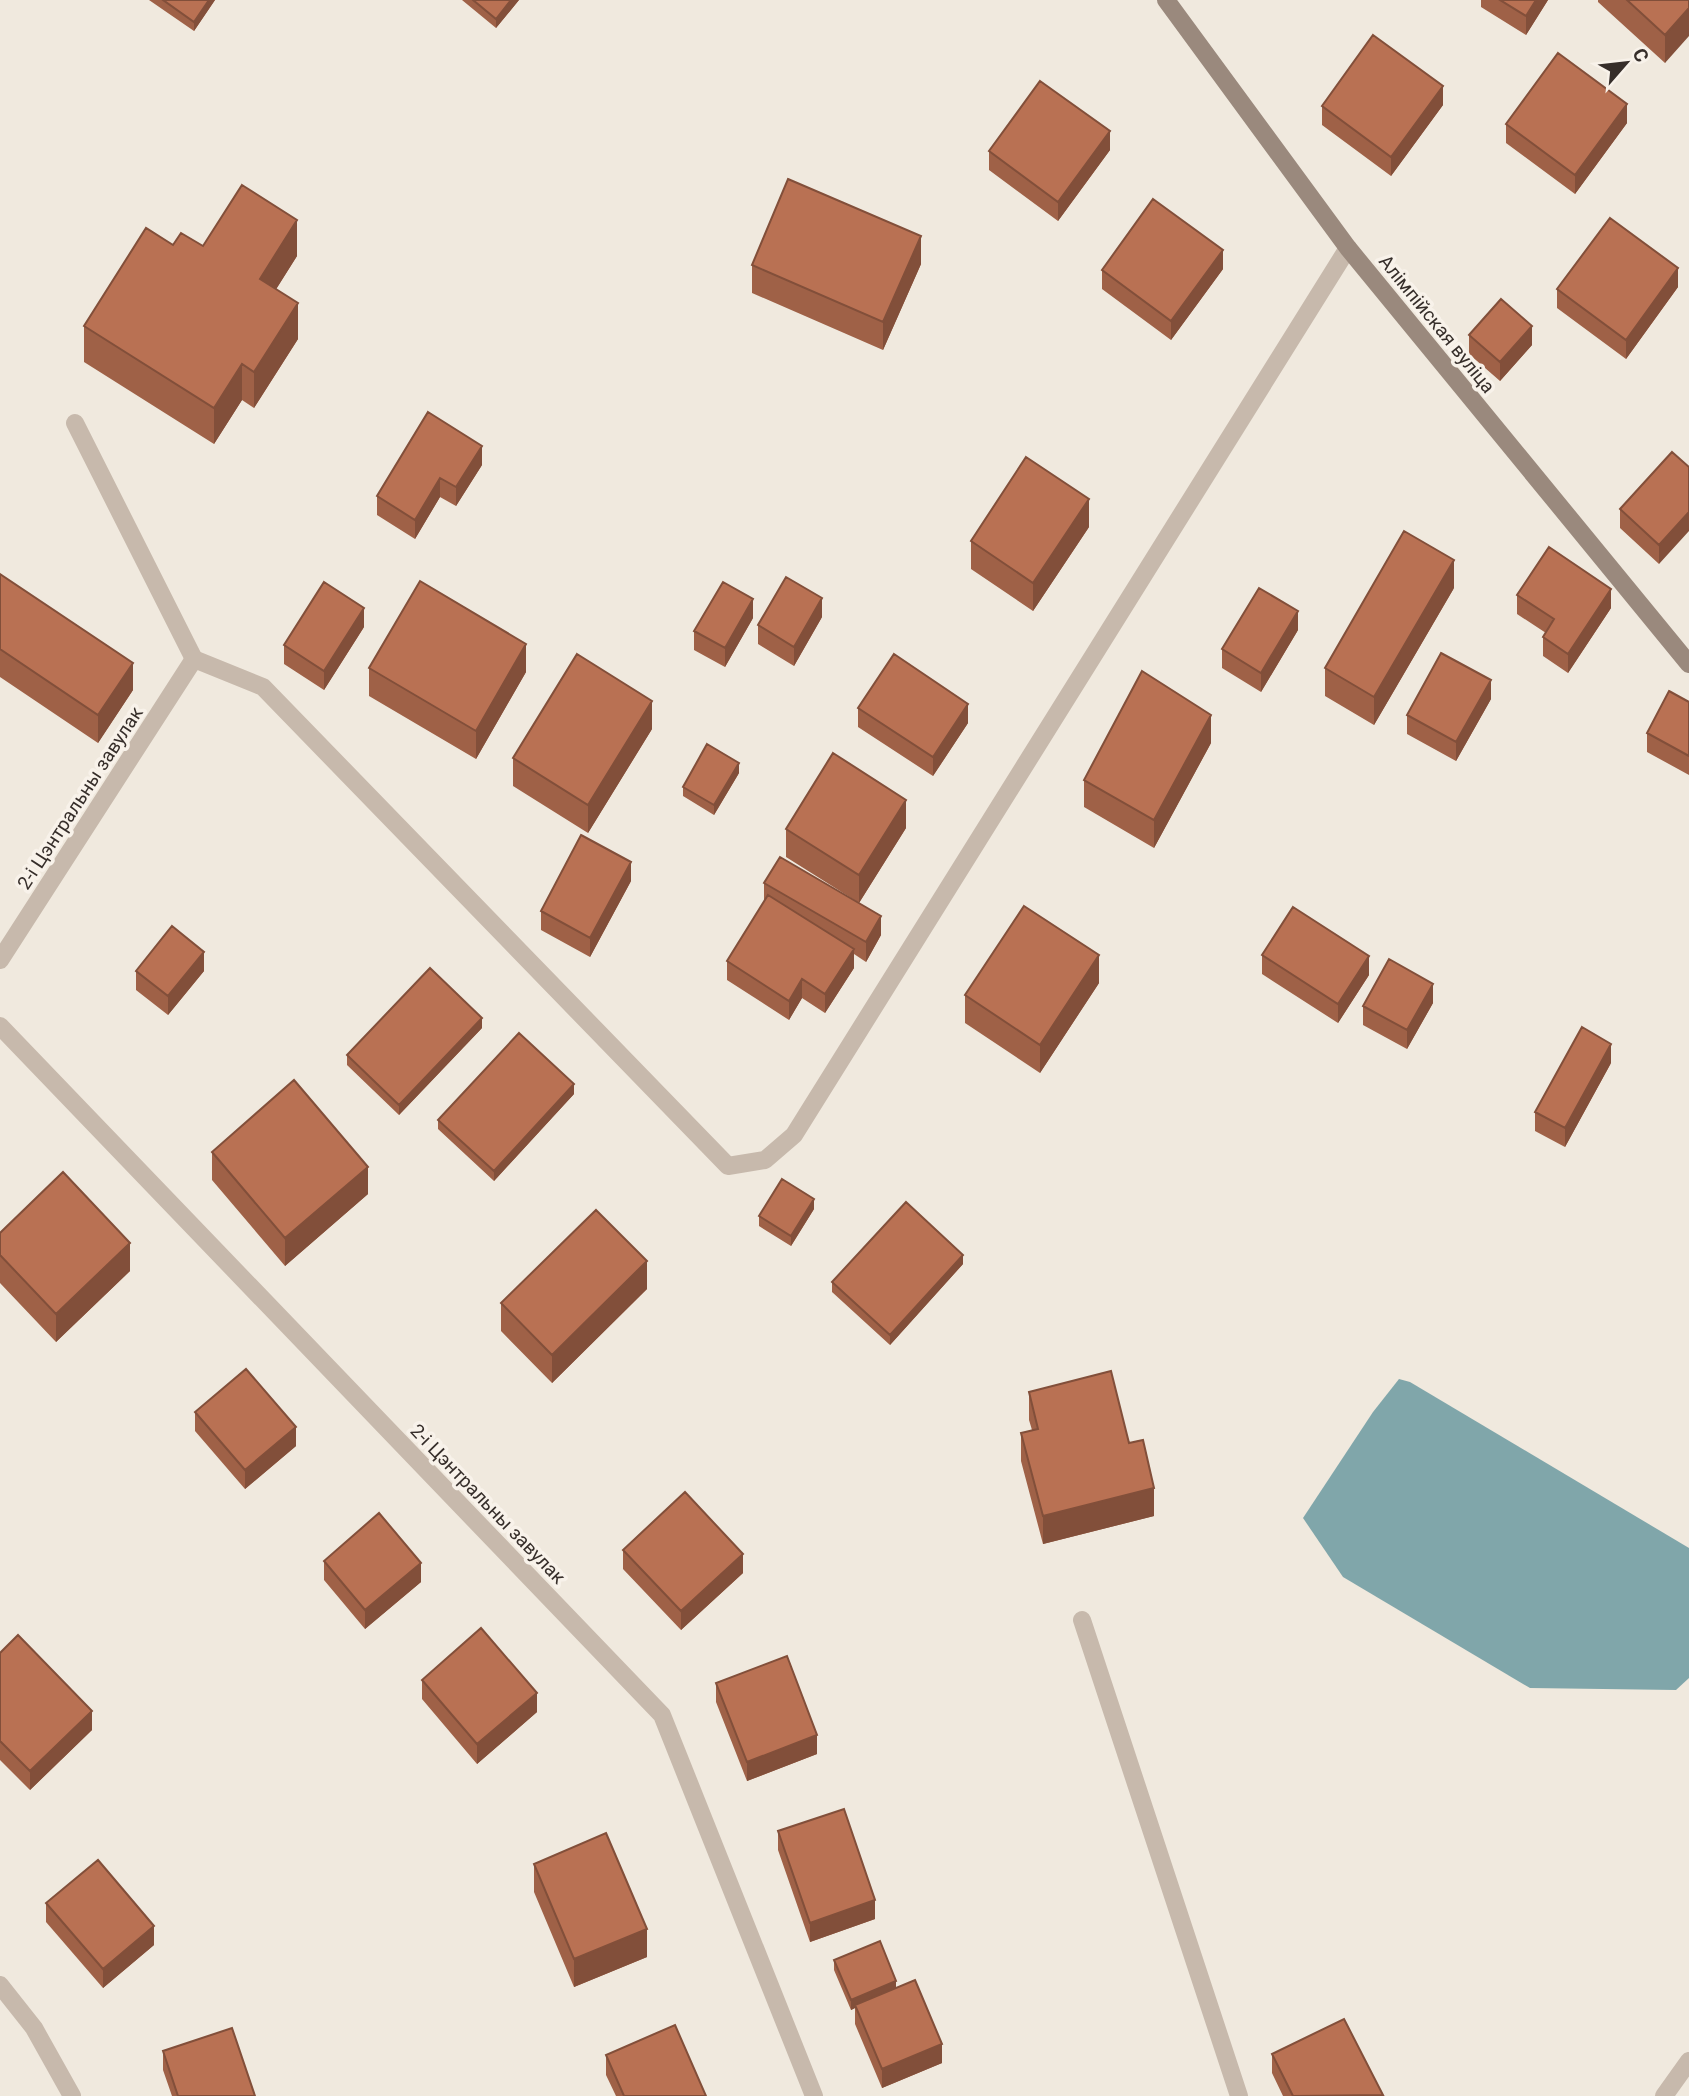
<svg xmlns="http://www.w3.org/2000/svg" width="1689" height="2096" viewBox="0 0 1689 2096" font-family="Roboto,sans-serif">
  <rect width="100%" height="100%" fill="#f0e9de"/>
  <path fill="#80a6aa" d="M 1399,1379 L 1410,1382 L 1689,1548 L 1689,1678 L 1676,1690 L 1530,1688 L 1343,1577 L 1303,1518 L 1373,1412 Z"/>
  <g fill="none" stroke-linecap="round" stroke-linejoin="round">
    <path stroke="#c7b9ac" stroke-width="18" d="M 75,423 L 194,659
      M 1082,1620 L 1239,2096
      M 1664,2096 L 1689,2061"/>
    <path stroke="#c7b9ac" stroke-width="18" d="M 0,960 L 194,659 L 263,687 L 728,1166 L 765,1160 L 794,1135 L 1348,248
      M 0,1026 L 662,1715 L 814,2096
      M 0,1985 L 34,2028 L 72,2096"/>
    <path stroke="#9a897d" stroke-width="18" d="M 1166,0 L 1348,248 L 1689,664"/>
  </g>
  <path fill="#9f6147" d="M 149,0 L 215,0 L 194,31 Z
    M 462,0 L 519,0 L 496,28 Z
    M 1481,0 L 1548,0 L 1526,35 L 1481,7 Z
    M 1598,0 L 1689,0 L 1665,63 L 1598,2 Z
    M 1443,105 L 1391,176 L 1322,125 L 1322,106 Z
    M 1627,123 L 1575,194 L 1506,143 L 1506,124 Z
    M 1110,150 L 1058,221 L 989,170 L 989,151 Z
    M 173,245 L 203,246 L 297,256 L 276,289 L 298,339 L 254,408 L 242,400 L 214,444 L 84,362 L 84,326 Z
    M 921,264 L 883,350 L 752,293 L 752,265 Z
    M 1223,269 L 1171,340 L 1102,289 L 1102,270 Z
    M 1678,287 L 1626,359 L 1557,308 L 1557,289 Z
    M 1469,335 L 1532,345 L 1500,381 L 1469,354 Z
    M 1672,452 L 1659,564 L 1620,528 L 1620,509 Z
    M 482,465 L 456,506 L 440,497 L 415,539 L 377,515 L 377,496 Z
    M 1089,527 L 1033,611 L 971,569 L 971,541 Z
    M 0,574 L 133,690 L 98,743 L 0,677 Z
    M 1454,588 L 1374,725 L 1325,696 L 1325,668 Z
    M 1517,595 L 1611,608 L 1568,673 L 1543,656 L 1543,637 L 1546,633 L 1517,614 Z
    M 822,617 L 794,666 L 758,644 L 758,625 Z
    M 753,618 L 725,667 L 694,650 L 694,631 Z
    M 364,627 L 324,690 L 284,664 L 284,645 Z
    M 1298,630 L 1261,692 L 1222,668 L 1222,649 Z
    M 369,668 L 526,672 L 476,759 L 369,696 Z
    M 1491,699 L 1456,761 L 1407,734 L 1407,715 Z
    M 1689,702 L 1689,775 L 1647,752 L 1647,733 Z
    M 858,708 L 968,723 L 933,776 L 858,727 Z
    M 652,729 L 588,833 L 513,786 L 513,758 Z
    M 1211,743 L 1154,848 L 1084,807 L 1084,780 Z
    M 739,773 L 714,815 L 683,796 L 683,787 Z
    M 906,828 L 859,903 L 786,857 L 786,829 Z
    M 631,881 L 590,957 L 541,930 L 541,911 Z
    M 764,883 L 881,935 L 866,962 L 854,954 L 854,968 L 825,1013 L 802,998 L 789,1020 L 727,980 L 727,961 L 764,902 Z
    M 1262,955 L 1369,975 L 1338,1023 L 1262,974 Z
    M 136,971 L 204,971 L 168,1015 L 136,990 Z
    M 1099,983 L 1040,1073 L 965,1023 L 965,995 Z
    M 1433,1003 L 1407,1049 L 1363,1025 L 1363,1006 Z
    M 482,1028 L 399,1115 L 347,1065 L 347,1055 Z
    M 1611,1063 L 1565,1147 L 1535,1131 L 1535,1112 Z
    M 574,1094 L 494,1181 L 438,1129 L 438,1120 Z
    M 212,1152 L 368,1194 L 285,1266 L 212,1180 Z
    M 814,1209 L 791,1246 L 759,1226 L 759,1216 Z
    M 0,1233 L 130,1271 L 56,1342 L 0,1283 Z
    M 963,1264 L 890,1345 L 832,1292 L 832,1282 Z
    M 647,1289 L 552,1383 L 501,1331 L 501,1303 Z
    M 1029,1392 L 1154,1516 L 1043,1544 L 1021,1461 L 1021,1433 L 1032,1430 L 1029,1420 Z
    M 195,1412 L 296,1446 L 245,1489 L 195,1431 Z
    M 623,1550 L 743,1573 L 681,1630 L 623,1569 Z
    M 324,1561 L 421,1582 L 365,1629 L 324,1580 Z
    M 0,1653 L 92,1730 L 30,1790 L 0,1760 Z
    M 422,1680 L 537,1712 L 477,1764 L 422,1699 Z
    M 716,1683 L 817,1754 L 747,1781 L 716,1702 Z
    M 778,1831 L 875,1919 L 810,1942 L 778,1850 Z
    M 534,1864 L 647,1957 L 574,1987 L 534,1892 Z
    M 46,1903 L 154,1945 L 103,1988 L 46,1922 Z
    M 834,1960 L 896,1987 L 942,2063 L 882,2088 L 855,2024 L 855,2008 L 851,2010 L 834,1970 Z
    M 163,2051 L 255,2096 L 172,2096 L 163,2070 Z
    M 1272,2054 L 1383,2096 L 1283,2096 L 1272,2073 Z
    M 606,2055 L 706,2096 L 616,2096 L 606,2075 Z"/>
  <path fill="#824f3a" d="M 209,0 L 215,0 L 194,31 L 194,22 Z
    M 511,0 L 519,0 L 496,28 L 496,19 Z
    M 1536,0 L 1548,0 L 1526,35 L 1526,16 Z
    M 1689,8 L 1689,36 L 1665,63 L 1665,35 Z
    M 1443,86 L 1443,105 L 1391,176 L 1391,157 Z
    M 1627,104 L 1627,123 L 1575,194 L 1575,175 Z
    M 1110,131 L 1110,150 L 1058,221 L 1058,202 Z
    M 297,220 L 297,256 L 260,315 L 260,279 Z
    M 921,236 L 921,264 L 883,350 L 883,322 Z
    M 1223,250 L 1223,269 L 1171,340 L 1171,321 Z
    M 1678,268 L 1678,287 L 1626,359 L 1626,340 Z
    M 298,303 L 298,339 L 254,408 L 254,372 Z
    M 1532,326 L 1532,345 L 1500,381 L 1500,362 Z
    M 242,364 L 242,400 L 214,444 L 214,408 Z
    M 482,446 L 482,465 L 456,506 L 456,487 Z
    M 440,478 L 440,497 L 415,539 L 415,520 Z
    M 1089,499 L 1089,527 L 1033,611 L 1033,583 Z
    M 1689,512 L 1689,531 L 1659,564 L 1659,545 Z
    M 1454,560 L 1454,588 L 1374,725 L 1374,697 Z
    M 1611,589 L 1611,608 L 1568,673 L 1568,654 Z
    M 822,598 L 822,617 L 794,666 L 794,647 Z
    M 753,599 L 753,618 L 725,667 L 725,648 Z
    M 364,608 L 364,627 L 324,690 L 324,671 Z
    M 1298,611 L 1298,630 L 1261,692 L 1261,673 Z
    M 526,644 L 526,672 L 476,759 L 476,731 Z
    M 133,663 L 133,690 L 98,743 L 98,715 Z
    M 1491,680 L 1491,699 L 1456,761 L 1456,742 Z
    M 652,701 L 652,729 L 588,833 L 588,805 Z
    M 968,704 L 968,723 L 933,776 L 933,757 Z
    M 1211,715 L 1211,743 L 1154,848 L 1154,820 Z
    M 739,763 L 739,773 L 714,815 L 714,805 Z
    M 906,800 L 906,828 L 859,903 L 859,875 Z
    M 631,862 L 631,881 L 590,957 L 590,938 Z
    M 881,916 L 881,935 L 866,962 L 866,942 Z
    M 854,949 L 854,968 L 825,1013 L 825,994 Z
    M 204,952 L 204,971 L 168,1015 L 168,996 Z
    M 1099,955 L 1099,983 L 1040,1073 L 1040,1045 Z
    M 1369,956 L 1369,975 L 1338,1023 L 1338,1004 Z
    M 802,979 L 802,998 L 789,1020 L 789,1001 Z
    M 1433,984 L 1433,1003 L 1407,1049 L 1407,1030 Z
    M 482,1018 L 482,1028 L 399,1115 L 399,1105 Z
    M 1611,1044 L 1611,1063 L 1565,1147 L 1565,1128 Z
    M 574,1084 L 574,1094 L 494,1181 L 494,1171 Z
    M 368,1167 L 368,1194 L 285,1266 L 285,1238 Z
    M 814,1199 L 814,1209 L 791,1246 L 791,1236 Z
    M 130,1243 L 130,1271 L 56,1342 L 56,1314 Z
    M 963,1255 L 963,1264 L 890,1345 L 890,1335 Z
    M 647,1261 L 647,1289 L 552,1383 L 552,1355 Z
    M 296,1427 L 296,1446 L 245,1489 L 245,1470 Z
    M 1154,1488 L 1154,1516 L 1043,1544 L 1043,1516 Z
    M 743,1554 L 743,1573 L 681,1630 L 681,1611 Z
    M 421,1563 L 421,1582 L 365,1629 L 365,1610 Z
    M 537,1693 L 537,1712 L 477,1764 L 477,1744 Z
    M 92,1711 L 92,1730 L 30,1790 L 30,1771 Z
    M 817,1735 L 817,1754 L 747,1781 L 747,1762 Z
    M 875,1900 L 875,1919 L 810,1942 L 810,1923 Z
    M 154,1926 L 154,1945 L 103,1988 L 103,1969 Z
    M 647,1929 L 647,1957 L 574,1987 L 574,1959 Z
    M 896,1981 L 896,1991 L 855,2005 L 855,2008 L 851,2010 L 851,2000 Z
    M 942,2044 L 942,2063 L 882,2088 L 882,2069 Z"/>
  <path fill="#b97153" stroke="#824f3a" stroke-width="2" d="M 163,0 L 209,0 L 194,22 Z
    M 473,0 L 511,0 L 496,19 Z
    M 1500,0 L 1536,0 L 1526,16 Z
    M 1627,0 L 1689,0 L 1689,8 L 1665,35 Z
    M 1373,35 L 1443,86 L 1391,157 L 1322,106 Z
    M 1558,53 L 1627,104 L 1575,175 L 1506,124 Z
    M 1040,81 L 1110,131 L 1058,202 L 989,151 Z
    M 788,179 L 921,236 L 883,322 L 752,265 Z
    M 242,185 L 297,220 L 260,279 L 298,303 L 254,372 L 242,364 L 214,408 L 84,326 L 146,228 L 173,245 L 181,233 L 203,246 Z
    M 1153,199 L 1223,250 L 1171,321 L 1102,270 Z
    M 1610,218 L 1678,268 L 1626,340 L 1557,289 Z
    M 1501,299 L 1532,326 L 1500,362 L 1469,335 Z
    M 428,412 L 482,446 L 456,487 L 440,478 L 415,520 L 377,496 Z
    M 1672,452 L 1689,467 L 1689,512 L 1659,545 L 1620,509 Z
    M 1026,457 L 1089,499 L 1033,583 L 971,541 Z
    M 1404,531 L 1454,560 L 1374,697 L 1325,668 Z
    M 1549,547 L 1611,589 L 1568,654 L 1543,637 L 1554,619 L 1517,595 Z
    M 0,574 L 133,663 L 98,715 L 0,649 Z
    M 786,577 L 822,598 L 794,647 L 758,625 Z
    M 420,581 L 526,644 L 476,731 L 369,668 Z
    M 324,582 L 364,608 L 324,671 L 284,645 Z
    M 723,582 L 753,599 L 725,648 L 694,631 Z
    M 1259,588 L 1298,611 L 1261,673 L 1222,649 Z
    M 1441,653 L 1491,680 L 1456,742 L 1407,715 Z
    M 577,654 L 652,701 L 588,805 L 513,758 Z
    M 894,654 L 968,704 L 933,757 L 858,708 Z
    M 1142,671 L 1211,715 L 1154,820 L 1084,780 Z
    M 1669,691 L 1689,702 L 1689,756 L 1647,733 Z
    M 707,744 L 739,763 L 714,805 L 683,787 Z
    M 833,753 L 906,800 L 859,875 L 786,829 Z
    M 581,835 L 631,862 L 590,938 L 541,911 Z
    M 780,857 L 881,916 L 866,942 L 764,883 Z
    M 768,895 L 854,949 L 825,994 L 802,979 L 789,1001 L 727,961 Z
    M 1024,906 L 1099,955 L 1040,1045 L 965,995 Z
    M 1293,907 L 1369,956 L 1338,1004 L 1262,955 Z
    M 172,926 L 204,952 L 168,996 L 136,971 Z
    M 1389,959 L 1433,984 L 1407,1030 L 1363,1006 Z
    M 430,968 L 482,1018 L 399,1105 L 347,1055 Z
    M 1582,1027 L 1611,1044 L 1565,1128 L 1535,1112 Z
    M 519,1033 L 574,1084 L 494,1171 L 438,1120 Z
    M 294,1080 L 368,1167 L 285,1238 L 212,1152 Z
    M 63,1172 L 130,1243 L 56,1314 L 0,1255 L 0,1233 Z
    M 782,1179 L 814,1199 L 791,1236 L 759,1216 Z
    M 906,1202 L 963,1255 L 890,1335 L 832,1282 Z
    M 596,1210 L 647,1261 L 552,1355 L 501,1303 Z
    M 246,1369 L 296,1427 L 245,1470 L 195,1412 Z
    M 1111,1371 L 1129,1443 L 1143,1440 L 1154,1488 L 1043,1516 L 1021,1433 L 1038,1429 L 1029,1392 Z
    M 685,1492 L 743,1554 L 681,1611 L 623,1550 Z
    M 379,1513 L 421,1563 L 365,1610 L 324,1561 Z
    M 481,1628 L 537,1693 L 477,1744 L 422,1680 Z
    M 18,1635 L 92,1711 L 30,1771 L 0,1741 L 0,1653 Z
    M 787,1656 L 817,1735 L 747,1762 L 716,1683 Z
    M 844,1809 L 875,1900 L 810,1923 L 778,1831 Z
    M 606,1833 L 647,1929 L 574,1959 L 534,1864 Z
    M 98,1860 L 154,1926 L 103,1969 L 46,1903 Z
    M 880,1941 L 896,1981 L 851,2000 L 834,1960 Z
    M 915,1980 L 942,2044 L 882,2069 L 855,2005 Z
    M 1344,2019 L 1383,2095 L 1293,2096 L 1272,2054 Z
    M 675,2025 L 706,2096 L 624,2096 L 606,2055 Z
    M 232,2028 L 255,2096 L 178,2096 L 163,2051 Z"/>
  <g text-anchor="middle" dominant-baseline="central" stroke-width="7" stroke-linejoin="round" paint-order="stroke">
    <g font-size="19" fill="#362e2a" stroke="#f8f2ea">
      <text transform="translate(1437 324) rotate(51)">Алімпійская вуліца</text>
      <text transform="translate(80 798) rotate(-57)">2-і Цэнтральны завулак</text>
      <text transform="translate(488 1504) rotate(46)">2-і Цэнтральны завулак</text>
    </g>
  </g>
  <g transform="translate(1626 63) rotate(62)" stroke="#f8f2ea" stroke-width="5" paint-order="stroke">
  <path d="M0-5L12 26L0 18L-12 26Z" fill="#362e2a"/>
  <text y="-10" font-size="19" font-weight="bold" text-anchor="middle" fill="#362e2a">С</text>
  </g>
</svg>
